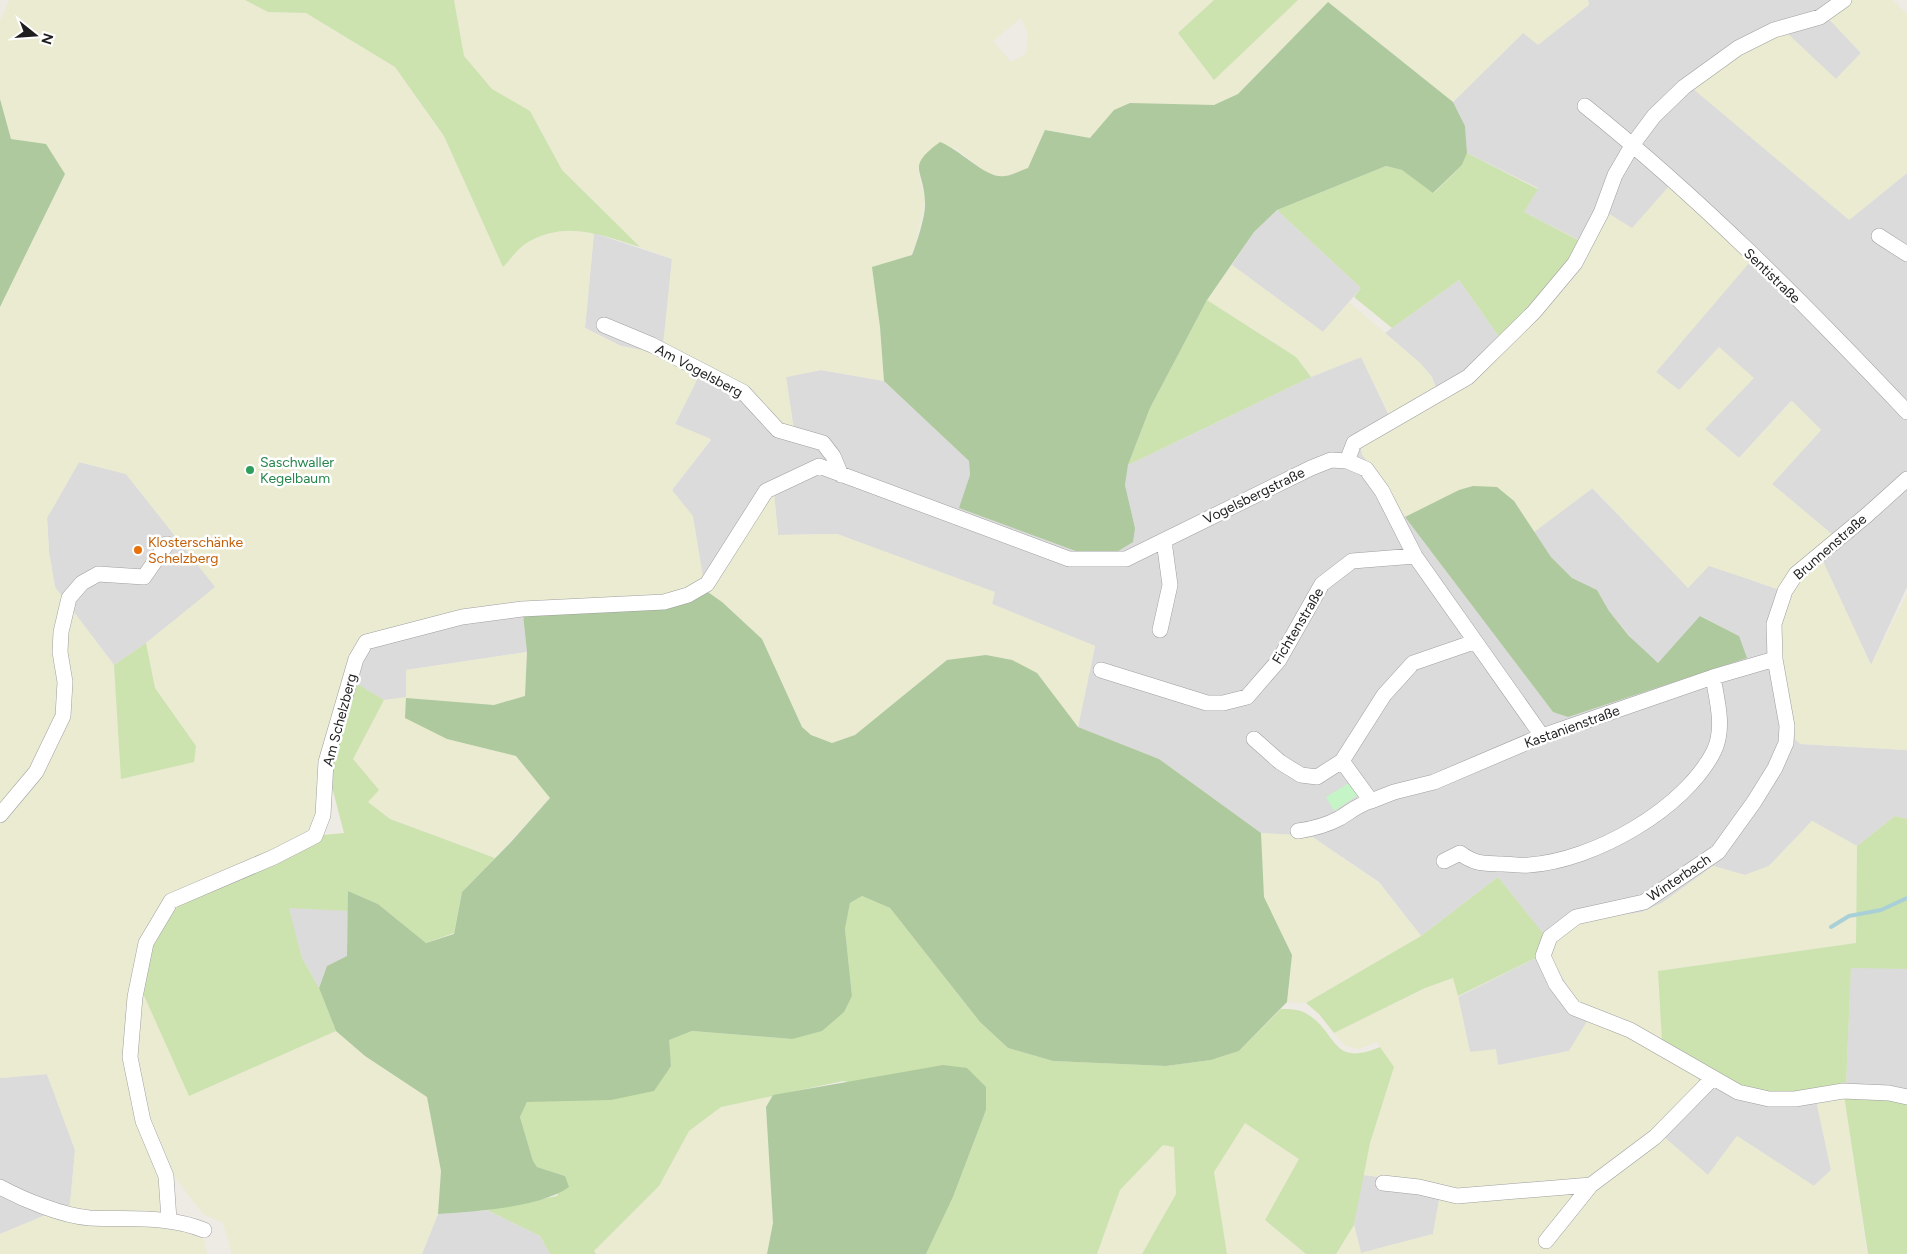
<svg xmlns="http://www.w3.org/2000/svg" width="1907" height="1254" viewBox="0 0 1907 1254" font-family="Figtree,sans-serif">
  <rect width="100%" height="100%" fill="#eeeae4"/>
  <path fill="#dcdbdb" d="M 1588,0 L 1847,0 L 1828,18 L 1861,53 L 1836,79 L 1849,220 L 1907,173 L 1907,587 L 1871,665 L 1817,549 L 1834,536 L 1772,484 L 1821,430 L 1791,401 L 1739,458 L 1705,429 L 1753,377 L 1678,390 L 1656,372 L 1749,262 L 1632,228 L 1589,245 L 1524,212 L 1538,188 L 1467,153 L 1465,126 L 1453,102 L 1523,33 L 1589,5 Z
    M 1277,210 L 1361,288 L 1323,332 L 1232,265 L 1254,232 Z
    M 594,233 L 672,259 L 663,354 L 621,346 L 585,328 Z
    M 1459,280 L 1502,341 L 1440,398 L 1432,377 L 1420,363 L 1385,333 Z
    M 1361,357 L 1393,424 L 1377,473 L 1405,517 L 1553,712 L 1739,636 L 1701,616 L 1658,663 L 1639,647 L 1609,611 L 1597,590 L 1572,578 L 1551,557 L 1534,532 L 1592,488 L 1688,587 L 1709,565 L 1788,593 L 1795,739 L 1801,744 L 1907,750 L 1907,819 L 1895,816 L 1857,846 L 1812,821 L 1769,866 L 1745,875 L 1713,866 L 1662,903 L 1642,912 L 1576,922 L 1552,945 L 1498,877 L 1421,936 L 1379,882 L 1311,836 L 1261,833 L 1159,759 L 1078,727 L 1095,646 L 992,604 L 994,592 L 837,534 L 778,535 L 774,494 L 705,590 L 672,490 L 711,440 L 675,424 L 702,369 L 794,430 L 786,377 L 821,370 L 884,381 L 969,461 L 970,475 L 960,508 L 1081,553 L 1135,528 L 1125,485 L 1128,465 L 1311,377 Z
    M 79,462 L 126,474 L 216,587 L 146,643 L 114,665 L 55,587 L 49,552 L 47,518 Z
    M 522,605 L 527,652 L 406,670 L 406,698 L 384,700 L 345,678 L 354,651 Z
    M 288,907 L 348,911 L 347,956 L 327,966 L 319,988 L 302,958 Z
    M 1538,957 L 1552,960 L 1588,1020 L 1569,1051 L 1497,1066 L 1470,1052 L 1458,997 Z
    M 1851,967 L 1907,969 L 1907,1091 L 1846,1086 Z
    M 47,1074 L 75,1150 L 70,1205 L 0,1234 L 0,1078 Z
    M 1698,1075 L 1816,1100 L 1831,1170 L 1814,1186 L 1737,1136 L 1708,1175 L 1657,1131 Z
    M 1363,1175 L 1442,1184 L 1433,1234 L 1361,1253 L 1354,1225 Z
    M 487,1210 L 540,1236 L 550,1254 L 422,1254 L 438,1214 Z"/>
  <path fill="#eaebd1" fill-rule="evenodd" d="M 9,0 L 245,0 L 268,12 L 306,13 L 395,67 L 444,136 L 503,266 L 527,242 L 560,229 L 594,233 L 585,328 L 621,346 L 662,354 L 672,259 L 640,247 L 562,170 L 530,111 L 492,89 L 464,56 L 454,0 L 1214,0 L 1178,33 L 1214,80 L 1298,0 L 1588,0 L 1589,5 L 1538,45 L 1523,33 L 1453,102 L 1328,2 L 1238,94 L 1214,105 L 1114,110 L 1090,138 L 1045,130 L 1028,168 L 1004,177 L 988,174 L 954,147 L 918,169 L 925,202 L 915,245 L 880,327 L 884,381 L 821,370 L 786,377 L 794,431 L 778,425 L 702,370 L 675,424 L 711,439 L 672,490 L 693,516 L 705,589 L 774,493 L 778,535 L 837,534 L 995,592 L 992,604 L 1095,646 L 1078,727 L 1037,673 L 947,660 L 855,735 L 832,743 L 811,735 L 802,727 L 762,639 L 722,602 L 705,590 L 672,606 L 522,605 L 365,637 L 314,826 L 304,836 L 169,900 L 141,951 L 129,1073 L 161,1172 L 173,1223 L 195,1229 L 205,1242 L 207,1254 L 0,1254 L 0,1234 L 70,1205 L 75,1150 L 47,1074 L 0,1078 L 0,307 L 65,174 L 46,144 L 11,139 L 0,99 L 0,21 ZM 1021,18 L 1028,34 L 1026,54 L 1011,62 L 993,41 ZM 79,462 L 126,474 L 215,587 L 146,643 L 155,688 L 196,746 L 155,771 L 122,779 L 114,665 L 55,587 L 49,552 L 47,518 Z
    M 1847,0 L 1892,0 L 1907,14 L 1907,173 L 1849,220 L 1692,88 L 1727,61 L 1786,32 L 1836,79 L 1861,53 L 1828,18 Z
    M 1670,185 L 1750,262 L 1656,372 L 1679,390 L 1719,347 L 1754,378 L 1705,429 L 1739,458 L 1792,401 L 1821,430 L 1772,484 L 1834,536 L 1792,569 L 1778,589 L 1709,566 L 1688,588 L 1593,488 L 1534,532 L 1514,501 L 1459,490 L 1405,517 L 1377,473 L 1362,455 L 1360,444 L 1486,366 L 1608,213 L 1632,228 Z
    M 1232,265 L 1323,332 L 1349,302 L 1420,363 L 1432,377 L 1435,386 L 1431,394 L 1391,418 L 1361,357 L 1311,377 L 1296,357 L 1207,300 Z
    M 1822,559 L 1871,665 L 1907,594 L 1907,750 L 1800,744 L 1795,739 L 1779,637 L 1788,593 L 1801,575 Z
    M 527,652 L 525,696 L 494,705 L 406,698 L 447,739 L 516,756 L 550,798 L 495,858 L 390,819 L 368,802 L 353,759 L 384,700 L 406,697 L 406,670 Z
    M 1812,821 L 1857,846 L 1856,943 L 1659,971 L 1662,1042 L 1577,1002 L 1552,960 L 1552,945 L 1576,922 L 1642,912 L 1662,903 L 1713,866 L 1745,875 L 1769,866 Z
    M 1261,833 L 1311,836 L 1379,883 L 1421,936 L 1306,1003 L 1287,1002 L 1292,955 L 1264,897 Z
    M 1454,978 L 1470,1052 L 1496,1049 L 1498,1065 L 1569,1051 L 1588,1020 L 1607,1025 L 1698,1075 L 1699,1083 L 1657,1131 L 1708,1175 L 1737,1136 L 1814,1186 L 1831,1170 L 1816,1100 L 1844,1095 L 1867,1254 L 1336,1254 L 1354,1225 L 1361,1253 L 1433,1234 L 1442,1184 L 1363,1175 L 1370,1143 L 1394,1067 L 1377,1042 L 1358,1049 L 1344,1045 L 1334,1033 L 1425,988 Z
    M 142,991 L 190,1095 L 336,1031 L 365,1056 L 427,1097 L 441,1171 L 438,1214 L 422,1254 L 232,1254 L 223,1223 L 203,1214 L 174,1176 L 147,1115 L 139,1075 L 137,1031 Z
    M 773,1095 L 766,1107 L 773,1223 L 767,1254 L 596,1254 L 594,1251 L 659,1186 L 689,1131 L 721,1107 Z
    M 1245,1123 L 1299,1159 L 1265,1220 L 1306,1254 L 1227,1254 L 1214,1172 Z
    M 1163,1145 L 1174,1146 L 1176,1194 L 1142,1254 L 1097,1254 L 1120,1190 Z"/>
  <path fill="#cce3af" d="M 245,0 L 454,0 L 464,56 L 492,89 L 530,111 L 562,170 L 640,247 C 600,235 568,220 528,242 C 519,247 511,259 503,267 L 444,136 L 395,67 L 306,13 L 268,12 Z
    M 1214,0 L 1298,0 L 1214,80 L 1178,33 Z
    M 1467,153 L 1538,189 L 1524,212 L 1582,242 L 1562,272 L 1502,341 L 1459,280 L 1392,328 L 1354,297 L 1361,288 L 1277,210 L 1386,166 L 1402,170 L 1434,193 L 1462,165 Z
    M 1207,300 L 1296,357 L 1311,377 L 1128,465 L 1150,408 Z
    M 146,643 L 155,688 L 196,746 L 194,762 L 121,779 L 114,665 Z
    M 357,684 L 384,700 L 353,759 L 379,790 L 368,802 L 390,819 L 495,858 L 462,892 L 454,933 L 426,943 L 378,904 L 348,891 L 348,911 L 289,908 L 302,958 L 319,988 L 336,1031 L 189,1096 L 142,991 L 153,947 L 169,916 L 185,899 L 323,835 L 344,833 L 331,783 L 334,755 Z
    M 1895,816 L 1907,819 L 1907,969 L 1851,968 L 1846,1086 L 1794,1095 L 1739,1089 L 1662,1042 L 1658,971 L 1856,943 L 1857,846 Z
    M 1498,877 L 1546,937 L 1538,957 L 1458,996 L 1453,978 L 1425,988 L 1334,1033 L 1319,1014 L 1306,1003 L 1421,936 Z
    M 862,896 L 890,908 L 980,1022 L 1008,1048 L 1053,1061 L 1166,1066 L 1211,1060 L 1239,1051 L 1281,1009 C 1290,1009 1299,1009 1307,1014 C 1338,1032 1330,1068 1380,1047 L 1394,1067 L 1370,1143 L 1354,1225 L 1336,1254 L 1306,1254 L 1265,1220 L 1299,1159 L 1245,1123 L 1214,1172 L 1227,1254 L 1142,1254 L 1176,1194 L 1174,1147 L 1163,1145 L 1120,1190 L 1097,1254 L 926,1254 L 953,1197 L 986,1110 L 843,1081 L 721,1107 L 689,1131 L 659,1186 L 594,1251 L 596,1254 L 550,1254 L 540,1236 L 487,1210 L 557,1196 L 565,1176 L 537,1167 L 533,1161 L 520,1117 L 527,1102 L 539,1101 L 671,1066 L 668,1040 L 692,1031 L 792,1039 L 852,996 L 845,929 L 850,903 Z
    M 1844,1095 L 1907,1101 L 1907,1254 L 1868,1254 Z"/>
  <path fill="#adc99d" d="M 1328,2 L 1453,102 L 1465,126 L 1467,153 L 1462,165 L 1433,193 L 1402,170 L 1386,166 L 1277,210 L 1254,232 L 1207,300 L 1150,408 L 1128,465 L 1125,485 L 1135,528 L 1133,542 L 1115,553 L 1081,553 L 959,508 L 970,475 L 969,461 L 884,381 L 880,327 L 872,267 L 912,255 C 917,242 926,215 925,202 C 924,168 905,168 940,142 C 961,150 987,180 1005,176 C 1013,175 1021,170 1028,168 L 1045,130 L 1090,138 L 1114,110 L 1130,103 L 1214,105 L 1238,94 Z
    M 0,99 L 11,139 L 46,144 L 65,174 L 0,307 Z
    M 1473,486 L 1497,487 L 1514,501 L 1551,557 L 1572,578 L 1597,590 L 1609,611 L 1629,636 L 1658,663 L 1700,616 L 1739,636 L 1747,658 L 1568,717 L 1553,712 L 1405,517 L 1459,490 Z
    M 705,590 L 722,602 L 762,639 L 802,727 L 811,735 L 832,743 L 855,735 L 947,660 L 986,655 L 1012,660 L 1037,673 L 1078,727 L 1159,759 L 1261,833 L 1264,897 L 1292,955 L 1287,1002 L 1239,1051 L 1211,1060 L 1166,1066 L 1053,1061 L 1008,1048 L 980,1022 L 890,908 L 862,896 L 850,903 L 845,929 L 852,996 L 844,1012 L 822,1031 L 792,1039 L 692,1031 L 669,1040 L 671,1066 L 654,1091 L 611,1100 L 527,1102 L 520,1117 L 533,1161 L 537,1167 L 565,1176 L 569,1187 C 539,1208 475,1211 438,1214 L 441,1171 L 427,1097 L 365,1056 L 336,1031 L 319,988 L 327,966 L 347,956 L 348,891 L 378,904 L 426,943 L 454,934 L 462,892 L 511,842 L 550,798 L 516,756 L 447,739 L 405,718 L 406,698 L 494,705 L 525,696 L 527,652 L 522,605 L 672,606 Z
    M 943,1065 L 967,1068 L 986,1087 L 986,1110 L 953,1197 L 926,1254 L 767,1254 L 773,1223 L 766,1107 L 773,1095 Z"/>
  <path fill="#c5f4c6" d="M 1349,783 L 1361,793 L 1334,811 L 1326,797 Z"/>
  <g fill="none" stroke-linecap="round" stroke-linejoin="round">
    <path stroke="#a9d0d7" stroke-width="4" d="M 1831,927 L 1849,916 L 1881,910 L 1907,898"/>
    <g stroke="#9f9f9f" stroke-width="16">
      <path id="minor" d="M 1585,106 C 1700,198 1805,304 1907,412
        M 1879,236 L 1907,254
        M 604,325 L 652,345 L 743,392 L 778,430 L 823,443 L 833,456 L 841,475
        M 1347,461 L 1354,443 L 1468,377 L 1534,312 L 1575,263 L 1601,213 L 1615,175 L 1633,144 L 1654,116 L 1684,87 L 1738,48 L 1774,30 L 1820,17 L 1844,0
        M 1907,479 L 1867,515 L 1796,574 L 1785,591 L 1774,624 L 1775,659 L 1787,726 L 1786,743 L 1775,768 L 1754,802 L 1718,852 L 1644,902 L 1576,917 L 1550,937 L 1543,956 L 1556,984 L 1574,1008 L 1630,1030 L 1738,1092 L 1769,1099 L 1795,1099 L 1843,1091 L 1889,1093 L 1907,1097
        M 1160,630 L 1170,585 L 1164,541
        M 1101,670 L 1207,703 L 1223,703 L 1247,697 L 1279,660 L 1322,584 L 1352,561 L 1415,556
        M 1254,739 L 1280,762 L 1301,775 L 1317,777 L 1342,761 L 1384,695 L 1413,663 L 1474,642
        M 1342,761 L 1371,801 L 1394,792 L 1434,782 L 1542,736 L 1713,677 L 1775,659
        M 0,815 L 36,772 L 63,716 L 65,682 L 60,652 L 61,632 L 69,598 L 82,583 L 98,574 L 144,577 L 167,544
        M 1298,831 C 1312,829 1327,825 1340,818 C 1350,812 1359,804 1371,801
        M 1444,861 L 1460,853 C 1476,865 1484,863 1503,864 C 1511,864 1521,866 1529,865 C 1593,861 1685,809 1714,751 C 1725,728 1717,701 1713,677
        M 1383,1183 L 1419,1187 L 1457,1196 L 1591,1185
        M 0,1187 C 24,1200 63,1216 90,1218 C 129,1220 167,1215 204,1230
        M 169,1220 L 166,1176 L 143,1121 L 130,1057 L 135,997 L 146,943 L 171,901 L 274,857 L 315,836 L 323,815 L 326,762 L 356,659 L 366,642 L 462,617 L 522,609 L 664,602 L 688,595 L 707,584 L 766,491 L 819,466 L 1069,559 L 1126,559 L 1311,468 L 1331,460 L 1347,461 L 1366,469 L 1382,491 L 1415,556 L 1542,736
        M 1546,1241 L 1591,1185 L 1655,1137 L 1712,1079"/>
    </g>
    <use href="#minor" stroke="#fff" stroke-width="15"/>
  </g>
  <circle fill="#2e9e5b" stroke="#fff" stroke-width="2" cx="250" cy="470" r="5"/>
  <circle fill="#e8710a" stroke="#fff" stroke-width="2" cx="138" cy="550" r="5"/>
  <g text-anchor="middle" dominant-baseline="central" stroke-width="5" stroke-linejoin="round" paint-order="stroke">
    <g font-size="14" fill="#1e1e1e" stroke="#fff">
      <text transform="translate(1772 276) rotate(44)">Sentistraße</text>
      <text transform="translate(699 371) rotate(28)">Am Vogelsberg</text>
      <text transform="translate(1254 496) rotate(-26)">Vogelsbergstraße</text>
      <text transform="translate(1830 547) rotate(-41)">Brunnenstraße</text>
      <text transform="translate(1298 626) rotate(-59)">Fichtenstraße</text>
      <text transform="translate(340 720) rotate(-75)">Am Schelzberg</text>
      <text transform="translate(1572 727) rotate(-20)">Kastanienstraße</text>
      <text transform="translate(1679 878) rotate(-34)">Winterbach</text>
    </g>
    <g font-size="14" fill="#27864d" stroke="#fff" text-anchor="start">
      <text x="260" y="462">Saschwaller<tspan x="260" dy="16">Kegelbaum</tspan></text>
    </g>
    <g font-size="14" fill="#c56008" stroke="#fff" text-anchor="start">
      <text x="148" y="542">Klosterschänke<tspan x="148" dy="16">Schelzberg</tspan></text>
    </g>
  </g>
  <g transform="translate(35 35) rotate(107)" stroke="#ffffff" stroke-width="4" paint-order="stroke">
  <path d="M0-4L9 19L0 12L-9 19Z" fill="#1e1e1e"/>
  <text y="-8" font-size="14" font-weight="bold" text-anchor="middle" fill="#1e1e1e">N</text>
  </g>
</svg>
